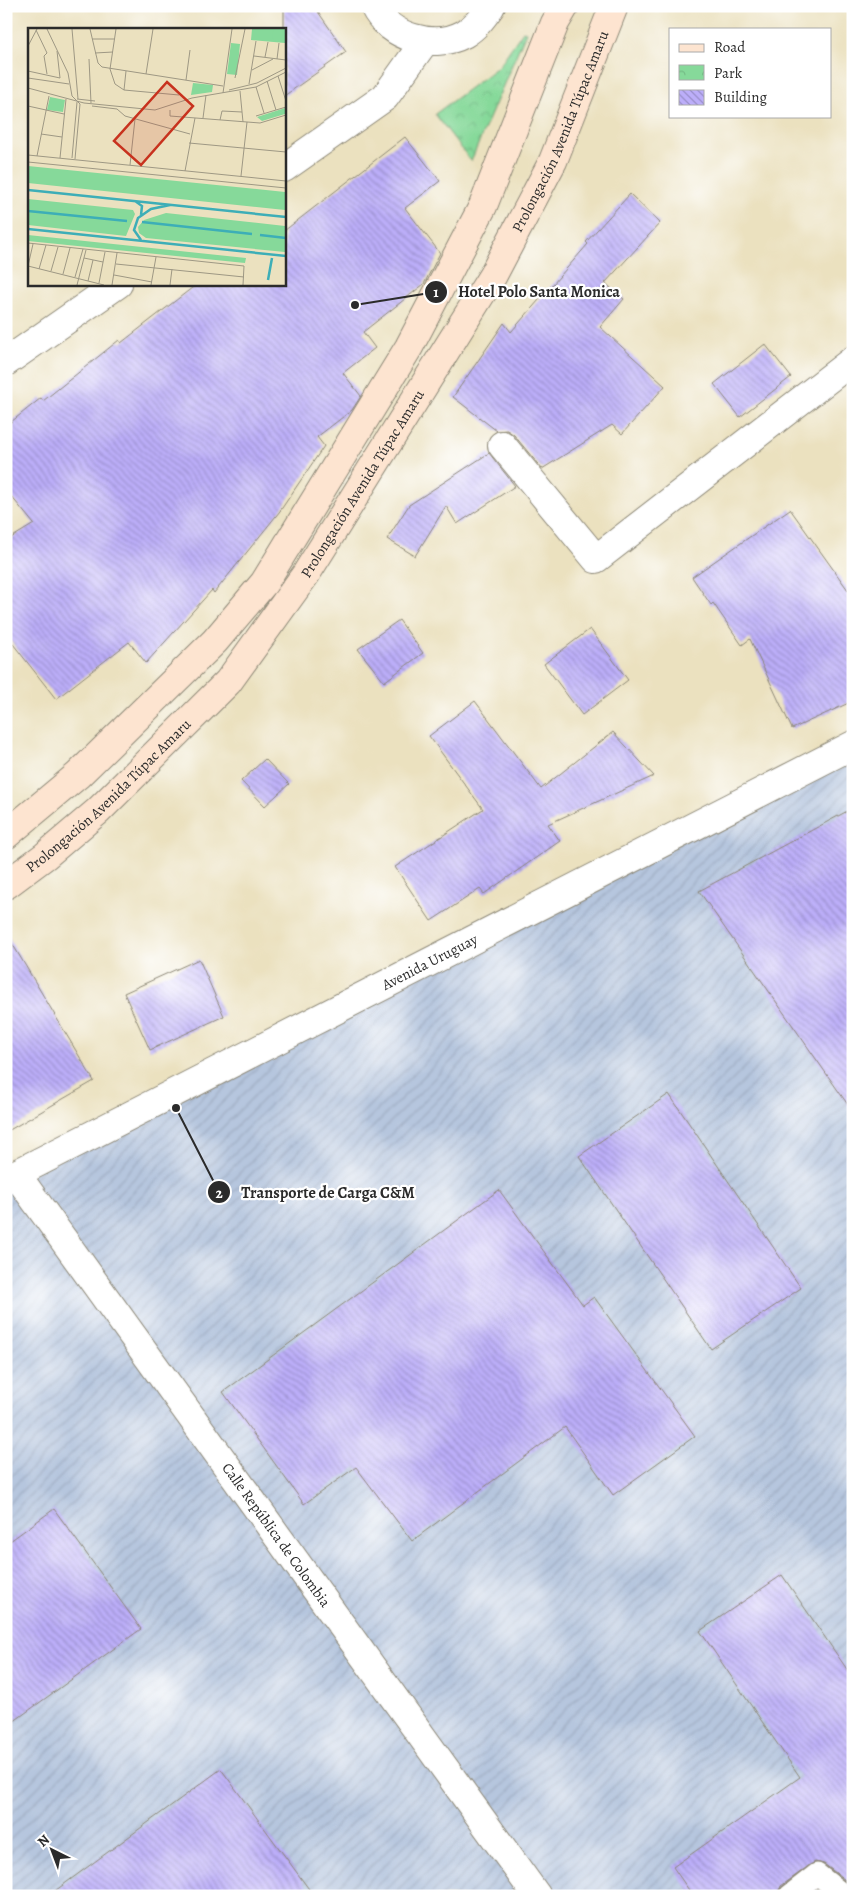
<svg xmlns="http://www.w3.org/2000/svg" width="859" height="1902" viewBox="0 0 859 1902" font-family="Alegreya,serif">
  <defs>
    <pattern id="industrial-furrows" width="10" height="10" patternUnits="userSpaceOnUse" patternTransform="scale(1.25)"><rect width="10" height="10" fill="#b6c6de"/><path d="M-1 1l2-2M0 10L10 0M9 11l2-2" fill="none" stroke="#9daabf"/></pattern>
    <pattern id="park-crowns" width="20" height="18" patternUnits="userSpaceOnUse" patternTransform="scale(1.25)"><rect width="20" height="18" fill="#86d99a"/><path d="M2 6a3 3 0 1 1 6 0M12 15a3 3 0 1 1 6 0" fill="none" stroke="#74ba85"/></pattern>
    <pattern id="building-back-hatch" width="6" height="6" patternUnits="userSpaceOnUse" patternTransform="scale(1.25)"><rect width="6" height="6" fill="#bcaef9"/><path d="M-1 5l2 2M0 0l6 6M5-1l2 2" fill="none" stroke="#998eca"/></pattern>
  </defs>
  <rect width="100%" height="100%" fill="#fff"/>
  <filter id="ink" filterUnits="userSpaceOnUse"><feTurbulence type="fractalNoise" baseFrequency=".02" numOctaves="2"/><feDisplacementMap in="SourceGraphic" scale="10" xChannelSelector="R" yChannelSelector="G"/><feConvolveMatrix kernelMatrix="1 2 1 2 8 2 1 2 1" color-interpolation-filters="sRGB"/></filter>
  <filter id="wash" filterUnits="userSpaceOnUse"><feTurbulence type="fractalNoise" baseFrequency=".0096" numOctaves="4" result="noise"/><feDisplacementMap in="SourceGraphic" scale="20" xChannelSelector="R" yChannelSelector="G"/><feGaussianBlur stdDeviation="1.12" result="paint"/><feColorMatrix in="noise" values="0 0 0 0 0 0 0 0 0 0 0 0 0 0 0 0 0 1.4 0 .05"/><feComposite in="paint" operator="in"/></filter>
  <g filter="url(#wash)">
    <rect width="100%" height="100%" fill="#ebe1bf"/>
    <path fill="url(#industrial-furrows)" d="M 853,752 L 853,1896 L 6,1896 L 6,1173 Z"/>
    <path fill="url(#park-crowns)" stroke="#588262" d="M 523,31 L 526,32 L 471,161 L 435,114 L 499,66 Z"/>
    <g id="blocks">
      <path fill="url(#building-back-hatch)" d="M 284,6 L 314,6 L 346,52 L 284,96 Z
        M 405,137 L 440,181 L 405,208 L 440,253 L 424,284 L 363,332 L 375,348 L 343,373 L 361,396 L 352,410 L 317,437 L 324,446 L 280,511 L 214,593 L 212,590 L 146,663 L 129,642 L 56,699 L 6,635 L 6,541 L 34,524 L 6,490 L 6,426 L 41,398 L 43,401 L 119,340 L 121,343 L 197,284 L 284,284 L 284,231 Z
        M 630,194 L 660,223 L 605,283 L 624,299 L 600,327 L 665,386 L 622,434 L 612,425 L 542,469 L 514,435 L 507,430 L 497,431 L 453,397 L 504,323 L 511,332 L 588,244 L 586,242 Z
        M 765,344 L 791,377 L 740,417 L 714,384 Z
        M 489,453 L 515,486 L 457,524 L 446,506 L 415,556 L 387,539 L 409,505 Z
        M 790,509 L 853,597 L 853,701 L 792,729 L 750,639 L 742,645 L 713,603 L 711,605 L 692,577 Z
        M 399,620 L 423,653 L 384,682 L 358,649 Z
        M 590,629 L 628,680 L 582,715 L 544,664 Z
        M 475,701 L 541,789 L 613,732 L 654,776 L 548,824 L 560,841 L 484,894 L 480,889 L 431,921 L 395,867 L 483,809 L 429,736 Z
        M 265,759 L 289,784 L 265,806 L 241,781 Z
        M 853,808 L 853,1112 L 699,891 Z
        M 6,933 L 94,1081 L 6,1132 Z
        M 199,959 L 224,1016 L 150,1050 L 124,993 Z
        M 669,1094 L 801,1288 L 711,1349 L 579,1156 Z
        M 499,1190 L 583,1305 L 594,1297 L 695,1436 L 613,1495 L 565,1427 L 412,1541 L 356,1467 L 304,1504 L 223,1392 Z
        M 54,1509 L 141,1629 L 6,1727 L 6,1544 Z
        M 782,1575 L 853,1678 L 853,1886 L 824,1864 L 815,1862 L 781,1886 L 777,1896 L 693,1896 L 673,1867 L 800,1777 L 700,1631 Z
        M 221,1769 L 314,1896 L 48,1896 Z"/>
    </g>
  </g>
  <g filter="url(#ink)">
    <use href="#blocks" fill-opacity="0" stroke="#8b8675" stroke-width="1"/>
    <g fill="none" stroke-linecap="round" stroke-linejoin="round">
      <g stroke="#8b8675" stroke-width="24">
        <path id="lane" d="M 789,1896 L 817,1874 L 845,1896"/>
      </g>
      <g stroke="#8b8675" stroke-width="30">
        <g id="street">
          <path d="M 374,6 C 389,38 434,50 464,34 C 476,27 483,17 491,6"/>
          <path d="M 284,168 L 385,97 L 425,41"/>
          <path d="M 6,362 L 118,284"/>
          <path d="M 502,445 L 596,559 L 853,360"/>
          <path id="s1" d="M 16,1174 L 537,1896"/>
          <path id="s2" d="M 6,1179 L 853,745"/>
        </g>
      </g>
      <g stroke="#8b8675" stroke-width="30">
        <g id="secondary">
          <path d="M 6,835 L 78,775 L 215,641 L 264,583 L 409,347 L 483,206 L 555,23 L 565,6"/>
          <path id="s3" d="M 6,885 L 45,856 L 98,811 L 228,682 L 306,574 L 493,275 L 553,161 L 614,6"/>
        </g>
      </g>
      <use href="#lane" stroke="#fff" stroke-width="21"/>
      <use href="#street" stroke="#fff" stroke-width="28"/>
      <use href="#secondary" stroke="#fde4d0" stroke-width="28"/>
    </g>
  </g>
  <g text-anchor="middle" dominant-baseline="central" stroke-width="4.5" stroke-linejoin="round" paint-order="stroke">
    <g font-size="15" fill="#2b2b2b" stroke="#fff">
      <text stroke="none"><textPath href="#s3" startOffset="946">Prolongación Avenida Túpac Amaru</textPath></text>
      <text stroke="none"><textPath href="#s3" startOffset="541">Prolongación Avenida Túpac Amaru</textPath></text>
      <text stroke="none"><textPath href="#s3" startOffset="136">Prolongación Avenida Túpac Amaru</textPath></text>
      <text stroke="none"><textPath href="#s2" startOffset="476">Avenida Uruguay</textPath></text>
      <text stroke="none"><textPath href="#s1" startOffset="445">Calle República de Colombia</textPath></text>
    </g>
  </g>
  <g transform="translate(28 28)">
    <rect width="258" height="258" fill="#ebe1bf"/>
    <path d="M 224,1 L 257,1 L 257,15 L 223,12 ZM 0,138 L 257,164 L 257,182 L 0,155 ZM 0,171 L 105,182 L 107,186 L 98,208 L 0,197 ZM 138,185 L 257,198 L 257,224 L 118,210 L 111,205 L 110,199 L 116,192 ZM 0,207 L 218,230 L 217,235 L 0,213 Z" fill="#86d99a"/>
    <path d="M 203,15 L 212,16 L 209,47 L 199,46 ZM 165,55 L 185,57 L 184,64 L 163,67 ZM 22,69 L 37,72 L 35,84 L 19,82 ZM 257,80 L 257,86 L 234,93 L 229,89 Z" fill="#86d99a"/>
    <path d="M244 7a7 7 0 1 1 14 0a7 7 0 1 1-14 0Z" fill="#86d99a"/>
    <path fill="none" stroke="#3daeb7" stroke-width="2.5" d="M 0,162 L 258,189M 107,173 L 114,178 L 113,187M 0,183 L 99,193M 114,194 L 224,206M 0,201 L 258,228M 232,207 L 258,210M 113,212 L 106,202 L 110,190 L 123,181 L 142,177M 240,252 L 244,230"/>
    <path fill="none" stroke="#9e9884" stroke-width="1" d="M 19,1 L 40,45 L 44,68 L 52,76 L 47,131M 44,1 L 50,71M 62,1 L 70,35 L 74,39 L 195,58M 88,1 L 82,41 L 87,56 L 96,62 L 151,67M 8,2 L 19,25 L 16,28 L 19,46M 64,11 L 87,11M 0,18 L 9,1M 67,25 L 85,24M 226,28 L 258,32M 237,29 L 240,14M 61,31 L 63,75M 249,31 L 251,15M 224,42 L 245,31M 0,43 L 32,50 L 29,23M 118,46 L 125,1M 250,48 L 258,73M 0,50 L 41,56M 207,50 L 217,1M 158,52 L 162,22M 239,53 L 248,82M 221,56 L 228,13M 228,59 L 236,85M 0,60 L 56,75 L 127,82 L 164,70 L 228,59 L 258,44M 96,62 L 98,43M 201,62 L 229,55 L 258,40M 212,63 L 215,94M 195,65 L 204,1M 49,71 L 67,73M 0,78 L 36,86M 64,78 L 89,81 L 97,88 L 162,106M 142,82 L 142,88 L 232,95 L 258,87M 228,88 L 258,79M 175,90 L 178,67M 192,92 L 194,83 L 214,84M 13,106 L 34,109M 161,115 L 258,124M 0,127 L 258,153M 9,128 L 21,68M 32,130 L 38,71M 44,130 L 49,74M 0,134 L 258,160M 102,137 L 107,91M 157,143 L 167,90M 213,148 L 219,94M 0,215 L 216,238 L 215,257M 56,230 L 75,234M 88,236 L 216,249M 0,238 L 5,216M 0,238 L 76,257M 11,241 L 18,217M 23,243 L 30,219M 35,246 L 42,220M 86,247 L 124,254M 47,249 L 55,221M 60,253 L 65,232M 71,255 L 77,224M 49,257 L 58,222M 84,257 L 89,225M 123,257 L 128,229M 142,257 L 144,241"/>
    <path fill="#c8321e" fill-opacity="0.15" stroke="#c8321e" stroke-width="2.5" d="M 139,54 L 165,78 L 113,137 L 86,113 Z"/>
    <rect width="258" height="258" fill="none" stroke="#2b2b2b" stroke-width="2.5"/>
  </g>
  <path fill="none" stroke="#2b2b2b" stroke-width="2" d="M355 305L436 292M176 1108L219 1192"/>
  <g fill="#2b2b2b" stroke="#fff" stroke-width="2">
    <circle cx="355" cy="305" r="5"/>
    <circle cx="176" cy="1108" r="5"/>
    <circle cx="436" cy="292" r="12"/>
    <circle cx="219" cy="1192" r="12"/>
  </g>
  <g font-size="15" text-anchor="middle" font-weight="bold" fill="#fff">
    <text x="436" y="297">1</text>
    <text x="219" y="1198">2</text>
  </g>
  <g font-size="16" text-anchor="middle" font-weight="bold" fill="#2b2b2b" stroke="#fff" stroke-width="4.5" stroke-linejoin="round" paint-order="stroke">
    <text x="539" y="297">Hotel Polo Santa Monica</text>
    <text x="328" y="1198">Transporte de Carga C&amp;M</text>
  </g>
  <rect width="859" height="1902" fill="none" stroke="#fff" stroke-width="25"/>
  <rect x="669" y="28" width="162" height="90" fill="#ffffff" stroke="#aaaaaa"/>
  <rect x="679" y="44" width="25" height="8" fill="#fde4d0" stroke="#aaaaaa"/>
  <text x="714" y="52" font-size="15" fill="#2b2b2b">Road</text>
  <rect x="679" y="65" width="25" height="15" fill="url(#park-crowns)" stroke="#aaaaaa"/>
  <text x="714" y="78" font-size="15" fill="#2b2b2b">Park</text>
  <rect x="679" y="90" width="25" height="15" fill="url(#building-back-hatch)" stroke="#aaaaaa"/>
  <text x="714" y="102" font-size="15" fill="#2b2b2b">Building</text>
  <g transform="translate(52 1850) rotate(318)" stroke="#ffffff" stroke-width="4" paint-order="stroke">
  <path d="M0-4L9 19L0 12L-9 19Z" fill="#2b2b2b"/>
  <text y="-8" font-size="14" font-weight="bold" text-anchor="middle" fill="#2b2b2b">N</text>
  </g>
</svg>
